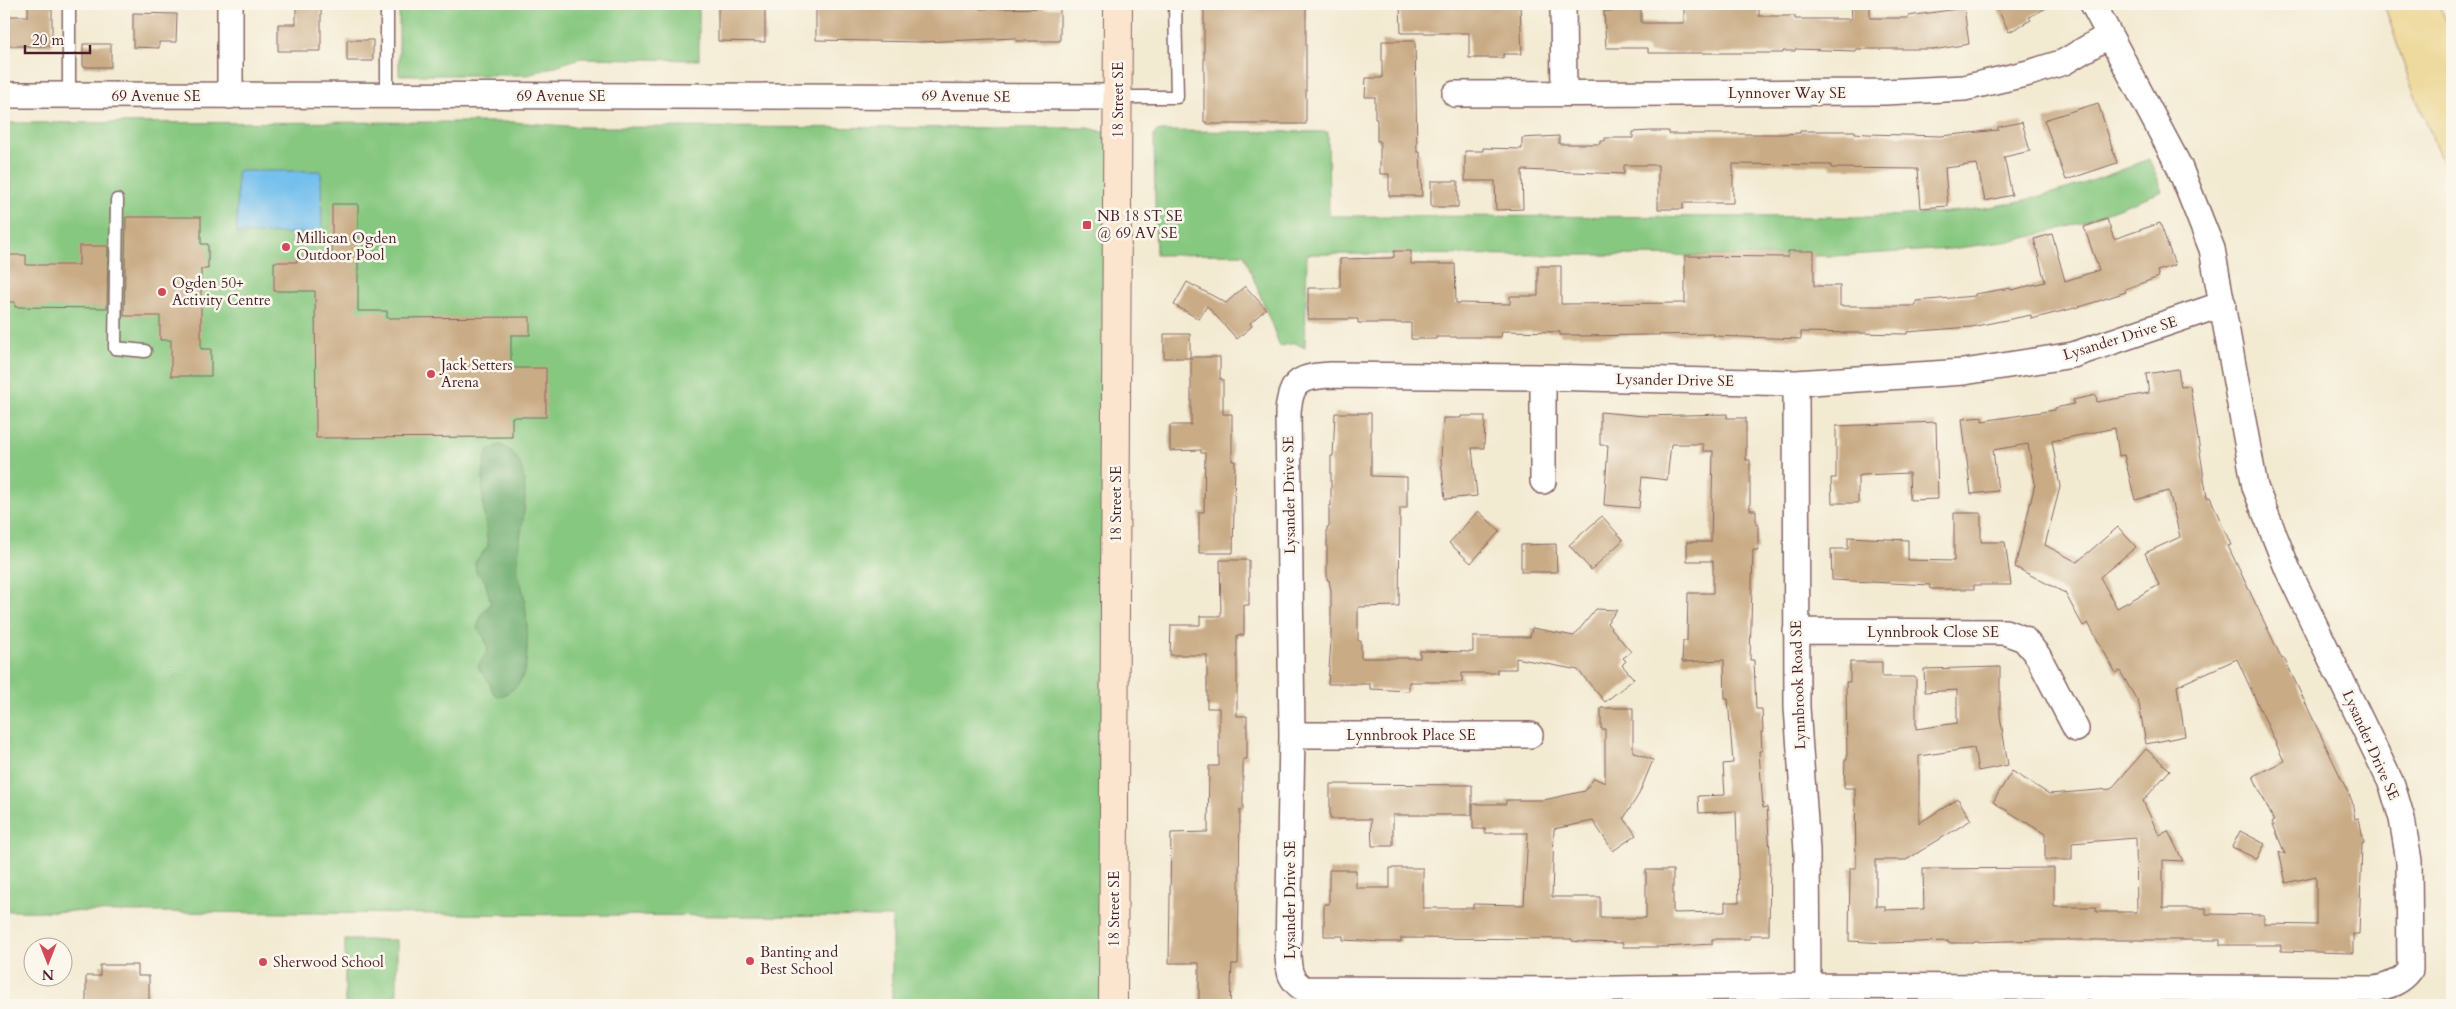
<svg xmlns="http://www.w3.org/2000/svg" width="2456" height="1009" viewBox="0 0 2456 1009" font-family="Cardo,serif">
  <rect width="100%" height="100%" fill="#fbf7ec"/>
  <filter id="ink" filterUnits="userSpaceOnUse"><feTurbulence type="fractalNoise" baseFrequency=".02" numOctaves="2"/><feDisplacementMap in="SourceGraphic" scale="10" xChannelSelector="R" yChannelSelector="G"/><feConvolveMatrix kernelMatrix="1 2 1 2 8 2 1 2 1" color-interpolation-filters="sRGB"/></filter>
  <filter id="wash" filterUnits="userSpaceOnUse"><feTurbulence type="fractalNoise" baseFrequency=".0096" numOctaves="4" result="noise"/><feDisplacementMap in="SourceGraphic" scale="20" xChannelSelector="R" yChannelSelector="G"/><feGaussianBlur stdDeviation="1.12" result="paint"/><feColorMatrix in="noise" values="0 0 0 0 0 0 0 0 0 0 0 0 0 0 0 0 0 1.4 0 .05"/><feComposite in="paint" operator="in"/></filter>
  <g filter="url(#wash)">
    <rect width="100%" height="100%" fill="#f3ead2"/>
    <path fill="#87c880" stroke="#687456" d="M 399,4 L 699,4 L 699,60 L 580,58 L 528,75 L 399,75 Z
      M 513,122 L 579,127 L 1089,128 L 1117,136 L 1113,1005 L 892,1005 L 892,917 L 4,911 L 4,123 Z
      M 1157,131 L 1328,132 L 1329,216 L 1871,217 C 1917,214 1965,213 2011,203 C 2059,193 2104,178 2149,159 L 2163,191 L 2071,226 L 2018,240 L 1950,249 L 1833,256 L 1307,254 L 1305,348 L 1295,343 L 1280,346 L 1244,254 L 1156,255 L 1154,135 Z
      M 345,940 L 397,940 L 397,1005 L 345,1005 Z"/>
    <path fill="#6dac6e" stroke="#5c664c" d="M 501,445 C 512,451 519,458 522,470 C 531,505 516,538 518,573 C 519,580 522,587 524,595 C 527,614 530,657 523,675 C 519,687 510,692 499,697 C 489,690 493,688 488,680 C 484,675 481,673 478,666 L 488,650 L 485,639 L 477,628 L 482,614 L 491,603 L 485,581 L 476,572 L 475,562 L 488,546 C 484,512 478,483 488,450 Z"/>
    <path fill="#eeda9e" stroke="#9c7c64" d="M 2384,4 L 2439,4 L 2452,35 L 2452,186 L 2409,80 Z"/>
    <path fill="#73bfed" stroke="#5e6f8c" d="M 321,171 L 322,233 L 237,234 L 237,171 Z"/>
    <g id="blocks">
      <path fill="#c9ab85" fill-rule="evenodd" d="M 28,4 L 52,4 L 52,46 L 4,46 L 4,16 L 28,16 Z
        M 718,4 L 765,4 L 765,42 L 718,41 Z
        M 816,4 L 980,4 L 980,9 L 1060,8 L 1060,41 L 1016,41 L 1016,38 L 921,42 L 816,40 Z
        M 1207,4 L 1306,4 L 1306,124 L 1207,124 L 1207,122 L 1204,122 L 1204,7 L 1207,7 Z
        M 1400,4 L 1520,4 L 1522,54 L 1503,54 L 1503,58 L 1469,58 L 1469,33 L 1401,33 Z
        M 1613,4 L 1641,4 L 1641,23 L 1684,23 L 1684,4 L 1759,4 L 1759,16 L 1795,16 L 1795,19 L 1851,19 L 1852,4 L 1870,4 L 1870,18 L 1908,18 L 1908,16 L 1964,8 L 1969,44 L 1933,50 L 1933,49 L 1856,49 L 1856,51 L 1795,49 L 1795,51 L 1783,51 L 1783,53 L 1648,53 L 1648,48 L 1606,48 L 1604,11 L 1613,11 Z
        M 1995,4 L 2054,4 L 2029,17 L 2031,20 L 2009,32 Z
        M 296,7 L 321,7 L 321,51 L 278,51 L 278,24 L 296,24 Z
        M 133,13 L 177,14 L 176,42 L 159,42 L 159,48 L 133,47 Z
        M 347,40 L 373,40 L 373,61 L 347,61 Z
        M 1382,41 L 1415,41 L 1417,152 L 1420,152 L 1422,196 L 1389,196 L 1389,174 L 1380,174 L 1380,141 L 1377,141 L 1377,119 L 1375,119 L 1375,97 L 1365,97 L 1366,78 L 1382,78 Z
        M 83,44 L 111,44 L 111,67 L 83,67 Z
        M 2098,103 L 2117,163 L 2066,180 L 2044,120 Z
        M 2022,122 L 2030,151 L 2004,157 L 2012,195 L 1985,201 L 1977,164 L 1945,168 L 1948,206 L 1921,208 L 1918,169 L 1831,168 L 1831,165 L 1733,164 L 1733,203 L 1683,203 L 1683,209 L 1658,209 L 1658,165 L 1624,165 L 1624,174 L 1522,170 L 1523,209 L 1496,210 L 1495,181 L 1465,181 L 1465,151 L 1483,151 L 1483,148 L 1522,149 L 1522,138 L 1559,136 L 1559,144 L 1600,144 L 1600,141 L 1605,141 L 1605,138 L 1633,138 L 1633,132 L 1652,131 L 1669,131 L 1669,134 L 1781,134 L 1800,133 L 1800,131 L 1855,131 L 1855,133 L 1867,134 L 1941,136 L 1998,130 L 1998,127 Z
        M 1431,181 L 1458,181 L 1458,207 L 1431,207 Z
        M 332,204 L 358,204 L 358,311 L 387,311 L 387,318 L 530,317 L 530,335 L 511,335 L 511,368 L 546,368 L 546,417 L 512,417 L 512,437 L 316,438 L 315,291 L 274,291 L 274,262 L 297,262 L 297,258 L 332,258 Z
        M 126,217 L 201,217 L 201,244 L 208,244 L 208,269 L 201,269 L 201,349 L 211,349 L 211,376 L 171,376 L 171,340 L 160,340 L 160,316 L 124,316 Z
        M 2107,219 L 2114,239 L 2160,223 L 2175,265 L 2157,271 L 2159,277 L 2125,289 L 2126,292 L 2083,306 L 2031,319 L 2031,315 L 1971,327 L 1907,332 L 1907,334 L 1801,332 L 1801,339 L 1714,336 L 1714,334 L 1580,336 L 1580,335 L 1560,335 L 1560,332 L 1502,331 L 1501,337 L 1436,337 L 1436,339 L 1411,339 L 1411,323 L 1358,323 L 1358,319 L 1308,319 L 1308,288 L 1340,288 L 1340,259 L 1391,258 L 1394,257 L 1394,251 L 1411,251 L 1411,264 L 1455,264 L 1456,303 L 1510,304 L 1510,296 L 1538,296 L 1538,266 L 1561,266 L 1561,304 L 1685,303 L 1685,256 L 1788,257 L 1788,251 L 1814,251 L 1814,286 L 1840,286 L 1840,306 L 1916,306 L 1916,301 L 1975,296 L 1975,294 L 2010,288 L 2011,290 L 2045,282 L 2034,239 L 2052,234 L 2065,281 L 2099,270 L 2084,227 Z
        M 79,246 L 108,246 L 107,308 L 15,307 L 15,302 L 4,302 L 5,255 L 26,255 L 26,265 L 79,265 Z
        M 1187,282 L 1226,303 L 1245,286 L 1266,309 L 1250,323 L 1252,326 L 1237,339 L 1207,306 L 1199,319 L 1174,305 Z
        M 1164,334 L 1190,334 L 1190,358 L 1164,358 Z
        M 1191,357 L 1220,357 L 1220,379 L 1223,379 L 1223,414 L 1232,414 L 1232,461 L 1235,461 L 1233,553 L 1199,553 L 1199,512 L 1204,512 L 1205,453 L 1201,453 L 1201,450 L 1170,451 L 1170,425 L 1191,425 Z
        M 2178,369 L 2181,387 L 2190,386 L 2207,498 L 2210,497 L 2231,545 L 2228,546 L 2282,659 L 2284,658 L 2352,801 L 2355,819 L 2359,818 L 2364,843 L 2362,844 L 2359,934 L 2353,934 L 2353,953 L 2281,951 L 2281,945 L 2220,945 L 2220,940 L 2043,940 L 1974,942 L 1974,943 L 1948,943 L 1948,941 L 1885,943 L 1849,941 L 1850,868 L 1856,868 L 1855,788 L 1844,788 L 1845,760 L 1847,760 L 1846,682 L 1850,682 L 1850,662 L 1882,662 L 1882,677 L 1916,677 L 1916,729 L 1957,723 L 1957,690 L 1925,692 L 1924,669 L 2000,667 L 2000,716 L 2008,765 L 1978,771 L 1974,748 L 1919,756 L 1919,823 L 1958,799 L 1971,820 L 1906,860 L 1876,860 L 1876,906 L 1885,906 L 1885,910 L 1924,909 L 1923,869 L 2054,868 L 2054,907 L 2096,907 L 2096,912 L 2137,912 L 2136,838 L 2072,843 L 2072,860 L 2045,860 L 2045,834 L 1993,802 L 2012,771 L 2049,794 L 2111,789 L 2146,749 L 2170,770 L 2143,801 L 2159,835 L 2168,831 L 2183,861 L 2163,860 L 2163,908 L 2206,908 L 2206,914 L 2264,915 L 2264,924 L 2316,925 L 2316,876 L 2286,883 L 2279,851 L 2285,854 L 2272,822 L 2274,821 L 2253,776 L 2284,761 L 2237,659 L 2177,686 L 2185,736 L 2146,744 L 2139,704 L 2120,671 L 2116,673 L 2088,623 L 2083,626 L 2065,593 L 2015,567 L 2035,484 L 2028,444 L 1993,450 L 1998,491 L 1971,494 L 1962,419 L 1982,417 L 1982,421 L 2055,410 L 2055,408 L 2074,404 L 2073,400 L 2096,395 L 2097,402 L 2149,393 L 2146,374 ZM 2115,428 L 2119,456 L 2124,455 L 2135,500 L 2169,491 L 2180,537 L 2145,553 L 2159,585 L 2117,608 L 2100,577 L 2136,547 L 2118,527 L 2077,562 L 2045,545 L 2060,487 L 2052,441 Z
        M 1600,412 L 1644,416 L 1727,414 L 1727,418 L 1746,418 L 1746,460 L 1750,460 L 1750,510 L 1756,510 L 1756,524 L 1758,524 L 1758,550 L 1753,550 L 1750,660 L 1754,660 L 1756,709 L 1762,709 L 1763,732 L 1761,732 L 1762,751 L 1759,751 L 1763,808 L 1767,807 L 1770,852 L 1769,935 L 1750,935 L 1750,939 L 1712,939 L 1712,944 L 1665,947 L 1623,947 L 1623,943 L 1581,942 L 1572,941 L 1572,939 L 1401,938 L 1401,942 L 1382,942 L 1343,940 L 1343,936 L 1324,936 L 1324,904 L 1329,904 L 1329,870 L 1356,870 L 1356,888 L 1390,888 L 1390,868 L 1423,868 L 1423,908 L 1473,908 L 1473,904 L 1524,905 L 1528,833 L 1485,833 L 1485,829 L 1473,829 L 1473,804 L 1506,804 L 1506,800 L 1544,800 L 1585,791 L 1594,778 L 1605,783 L 1605,729 L 1601,729 L 1601,708 L 1633,708 L 1633,752 L 1653,760 L 1639,794 L 1624,818 L 1636,835 L 1613,851 L 1593,821 L 1554,829 L 1552,897 L 1600,897 L 1600,918 L 1646,918 L 1646,870 L 1673,870 L 1673,913 L 1725,912 L 1725,902 L 1739,902 L 1736,811 L 1699,813 L 1698,796 L 1725,795 L 1723,764 L 1733,763 L 1728,699 L 1725,699 L 1724,660 L 1682,662 L 1683,641 L 1687,641 L 1688,593 L 1713,593 L 1713,561 L 1687,561 L 1687,542 L 1711,542 L 1713,451 L 1703,451 L 1703,444 L 1671,444 L 1667,480 L 1642,477 L 1639,508 L 1604,505 L 1608,445 L 1600,445 Z
        M 1335,413 L 1371,413 L 1371,476 L 1407,477 L 1407,508 L 1400,508 L 1399,606 L 1358,607 L 1358,641 L 1361,641 L 1361,658 L 1420,658 L 1420,651 L 1473,652 L 1473,637 L 1530,637 L 1532,628 L 1574,636 L 1596,609 L 1617,610 L 1607,623 L 1631,652 L 1623,658 L 1626,661 L 1622,665 L 1634,679 L 1605,702 L 1578,670 L 1516,658 L 1516,669 L 1497,669 L 1497,673 L 1462,673 L 1462,682 L 1409,682 L 1409,691 L 1370,689 L 1370,684 L 1328,684 L 1331,641 L 1331,591 L 1329,580 L 1327,580 L 1327,527 L 1329,527 L 1329,506 L 1331,506 L 1331,456 L 1333,456 Z
        M 1461,416 L 1485,416 L 1484,448 L 1472,448 L 1477,496 L 1445,499 L 1441,460 L 1443,418 L 1461,418 Z
        M 1936,422 L 1938,499 L 1910,500 L 1909,473 L 1863,475 L 1858,476 L 1858,503 L 1832,503 L 1831,478 L 1836,478 L 1836,426 Z
        M 1478,511 L 1500,531 L 1471,563 L 1449,543 Z
        M 1954,513 L 1981,513 L 1981,542 L 2005,542 L 2011,585 L 1974,585 L 1974,589 L 1930,589 L 1930,585 L 1832,580 L 1831,549 L 1848,549 L 1848,537 L 1908,540 L 1908,560 L 1954,561 Z
        M 1602,516 L 1623,540 L 1591,570 L 1569,545 Z
        M 1556,544 L 1557,572 L 1521,572 L 1521,545 Z
        M 1220,560 L 1249,560 L 1249,605 L 1244,605 L 1244,635 L 1237,635 L 1237,716 L 1247,716 L 1247,759 L 1243,759 L 1243,810 L 1240,810 L 1238,964 L 1232,964 L 1230,1005 L 1199,1005 L 1199,963 L 1169,963 L 1171,833 L 1208,832 L 1209,766 L 1219,766 L 1219,708 L 1207,708 L 1207,655 L 1170,655 L 1171,625 L 1200,625 L 1200,616 L 1221,616 Z
        M 1330,784 L 1472,785 L 1472,815 L 1393,815 L 1393,846 L 1372,846 L 1371,819 L 1330,819 Z
        M 2240,831 L 2265,844 L 2257,859 L 2232,847 Z
        M 100,965 L 138,965 L 138,976 L 149,976 L 149,1005 L 86,1005 L 86,976 L 100,976 Z"/>
    </g>
  </g>
  <g filter="url(#ink)">
    <use href="#blocks" fill-opacity="0" stroke="#856665" stroke-width="1"/>
    <g fill="none" stroke-linecap="round" stroke-linejoin="round">
      <g stroke="#856665" stroke-width="15">
        <path id="lane" d="M 69,4 L 69,96
          M 387,96 L 387,4
          M 1118,97 L 1177,97 L 1175,4
          M 117,200 L 115,348 L 145,351"/>
      </g>
      <g stroke="#856665" stroke-width="28">
        <path id="street" d="M 230,4 L 230,96
          M 1563,4 L 1564,93
          M 2093,4 L 2179,166 L 2212,249 L 2255,487 L 2288,570 L 2392,785 L 2402,819 L 2409,861 L 2410,970 C 2401,982 2389,986 2375,989 L 1808,986 L 1558,990 L 1304,989 C 1290,980 1289,972 1288,956 L 1292,735 L 1288,412 C 1291,379 1301,377 1331,375 L 1543,377 L 1796,383 L 1964,372 L 2073,355 L 2223,304
          M 1455,94 L 1885,92 L 1964,88 L 2029,73 L 2064,62 L 2109,35
          M 4,95 C 375,97 747,94 1118,97
          M 1796,383 L 1797,707 L 1807,850 L 1808,986
          M 1543,481 L 1543,377
          M 1796,631 L 2005,632 L 2024,639 L 2038,656 L 2076,729
          M 1292,735 L 1530,735"/>
      </g>
      <g stroke="#856665" stroke-width="30">
        <path id="secondary" d="M 1113,1005 L 1118,4"/>
      </g>
      <use href="#lane" stroke="#fff" stroke-width="12"/>
      <use href="#street" stroke="#fff" stroke-width="25"/>
      <use href="#secondary" stroke="#fbe5cf" stroke-width="28"/>
    </g>
  </g>
  <g fill="#d1495b" stroke="#fbf7ec" stroke-width="2">
    <rect x="1082" y="220" width="10" height="10" rx="2.5"/>
    <circle cx="286" cy="247" r="5"/>
    <circle cx="162" cy="292" r="5"/>
    <circle cx="431" cy="374" r="5"/>
    <circle cx="750" cy="961" r="5"/>
    <circle cx="263" cy="962" r="5"/>
  </g>
  <g text-anchor="middle" dominant-baseline="central" stroke-width="5" stroke-linejoin="round" paint-order="stroke">
    <g font-size="15" fill="#4a1f2b" stroke="#fbf7ec">
      <text x="1787" y="93">Lynnover Way SE</text>
      <text x="156" y="96">69 Avenue SE</text>
      <text x="561" y="96">69 Avenue SE</text>
      <text transform="translate(966 96) rotate(1)">69 Avenue SE</text>
      <text transform="translate(1118 100) rotate(-90)">18 Street SE</text>
      <text transform="translate(2120 338) rotate(-17)">Lysander Drive SE</text>
      <text transform="translate(1675 380) rotate(1)">Lysander Drive SE</text>
      <text transform="translate(1289 495) rotate(-91)">Lysander Drive SE</text>
      <text transform="translate(1116 504) rotate(-90)">18 Street SE</text>
      <text x="1933" y="632">Lynnbrook Close SE</text>
      <text transform="translate(1798 685) rotate(-92)">Lynnbrook Road SE</text>
      <text x="1411" y="735">Lynnbrook Place SE</text>
      <text transform="translate(2371 745) rotate(66)">Lysander Drive SE</text>
      <text transform="translate(1290 900) rotate(-90)">Lysander Drive SE</text>
      <text transform="translate(1114 909) rotate(-90)">18 Street SE</text>
    </g>
    <g font-size="15" fill="#4a1f2b" stroke="#fbf7ec" text-anchor="start">
      <text x="1097" y="216">NB 18 ST SE<tspan x="1097" dy="17">@ 69 AV SE</tspan></text>
      <text x="296" y="238">Millican Ogden<tspan x="296" dy="17">Outdoor Pool</tspan></text>
      <text x="172" y="283">Ogden 50+<tspan x="172" dy="17">Activity Centre</tspan></text>
      <text x="441" y="365">Jack Setters<tspan x="441" dy="17">Arena</tspan></text>
      <text x="760" y="952">Banting and<tspan x="760" dy="17">Best School</tspan></text>
      <text x="273" y="962">Sherwood School</text>
    </g>
  </g>
  <rect width="2456" height="1009" fill="none" stroke="#fbf7ec" stroke-width="20"/>
  <g transform="translate(48 962) rotate(180)"><circle r="24" fill="#fbf7ec" stroke="#b4a19f"/>
  <path d="M0-4L9 19L0 12L-9 19Z" fill="#d1495b"/>
  <text y="-8" font-size="14" font-weight="bold" text-anchor="middle" fill="#4a1f2b">N</text>
  </g>
  <path d="M25 45v8h65v-8" fill="none" stroke="#4a1f2b" stroke-width="2.5"/>
  <text x="32" y="45" font-size="15" fill="#4a1f2b" stroke="#fbf7ec" stroke-width="4" paint-order="stroke">20 m</text>
</svg>
